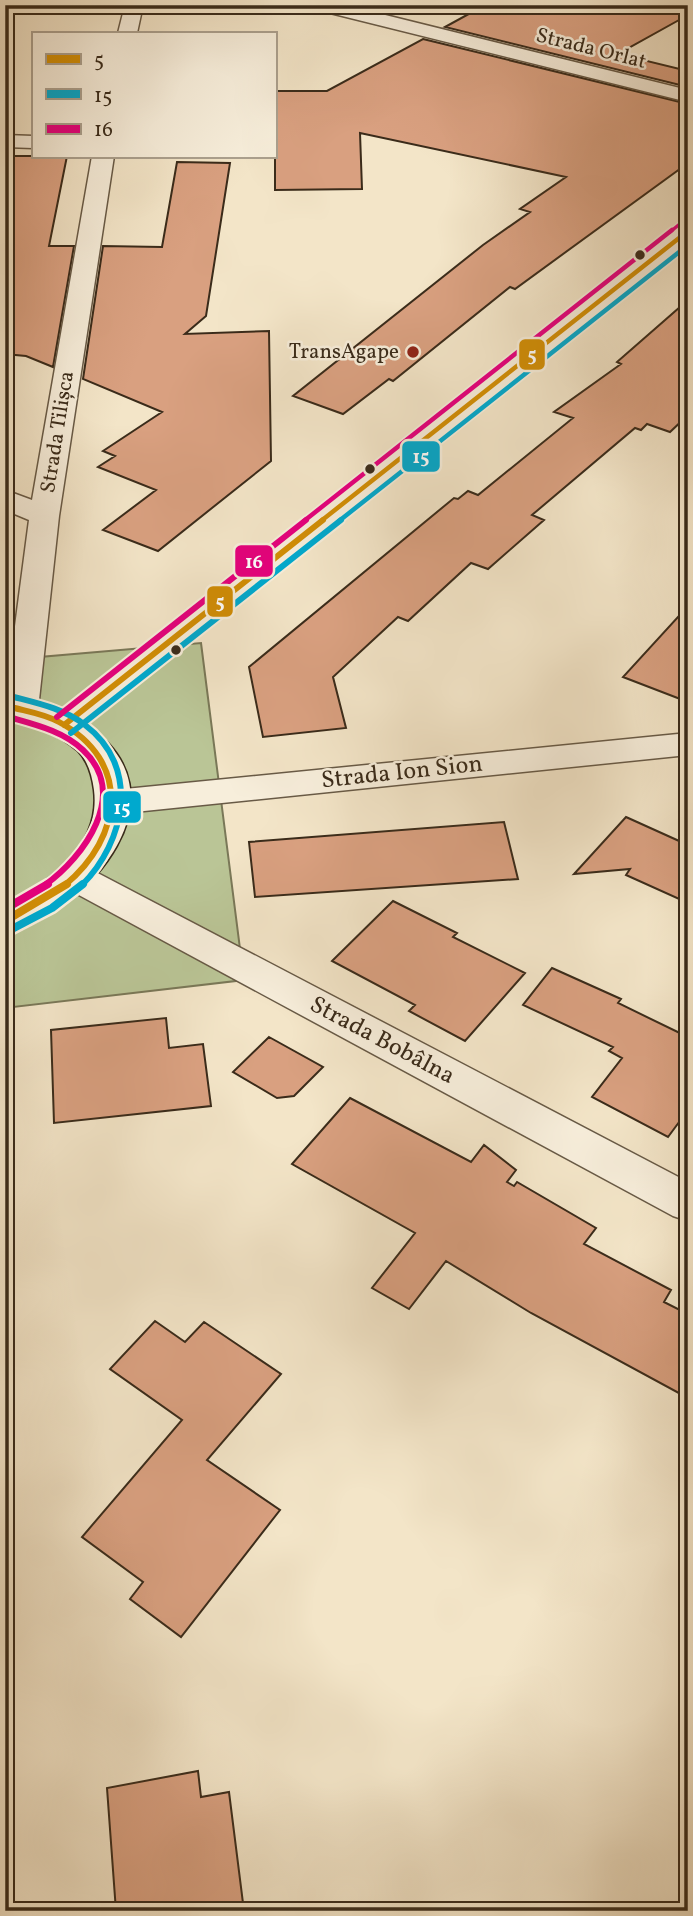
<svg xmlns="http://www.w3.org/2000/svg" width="693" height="1916" viewBox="0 0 693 1916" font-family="Vollkorn,serif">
  <rect width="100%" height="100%" fill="#f3e5c8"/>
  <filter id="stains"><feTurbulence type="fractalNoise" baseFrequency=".00286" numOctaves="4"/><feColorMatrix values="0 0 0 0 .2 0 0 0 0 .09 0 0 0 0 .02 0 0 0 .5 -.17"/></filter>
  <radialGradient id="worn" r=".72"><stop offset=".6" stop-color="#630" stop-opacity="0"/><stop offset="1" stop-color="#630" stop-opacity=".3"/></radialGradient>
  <path fill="#bac596" stroke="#7a7858" stroke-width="2" d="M 201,643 L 244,980 L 5,1008 L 5,660 Z"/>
  <path fill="#d9a080" stroke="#3a2b1a" stroke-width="2" d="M 485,5 L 688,5 L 688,15 L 618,54 L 688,71 L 688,87 L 445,27 Z
    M 423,39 L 688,104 L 688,163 L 515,289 L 510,287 L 393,381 L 389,379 L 343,414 L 293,396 L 483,245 L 530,212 L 520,209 L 566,177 L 360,133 L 362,189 L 275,190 L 275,91 L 327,91 Z
    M 5,156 L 67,156 L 49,246 L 74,246 L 53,367 L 26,356 L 5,354 Z
    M 177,162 L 230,163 L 206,316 L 185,334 L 269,331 L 271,461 L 158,551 L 103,530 L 156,490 L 98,467 L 115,456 L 103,451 L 162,412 L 83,379 L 103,246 L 162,247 Z
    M 688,300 L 688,415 L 670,432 L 647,424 L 641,430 L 635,428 L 532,515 L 544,520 L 488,569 L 471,563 L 408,621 L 398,617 L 333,677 L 346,728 L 263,737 L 249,667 L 454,498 L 458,499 L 468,491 L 478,495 L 573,418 L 554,412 L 621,364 L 617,362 Z
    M 688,606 L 688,702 L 623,677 Z
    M 626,817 L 688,845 L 688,903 L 626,875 L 630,869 L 574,874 Z
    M 504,822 L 518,879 L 255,897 L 249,842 Z
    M 393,901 L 457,933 L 453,937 L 525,973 L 465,1041 L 409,1011 L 415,1005 L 332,961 Z
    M 552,968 L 621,999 L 618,1003 L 688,1037 L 688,1110 L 668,1137 L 592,1097 L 622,1058 L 609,1051 L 613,1047 L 523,1005 Z
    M 166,1018 L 169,1048 L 203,1044 L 211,1106 L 54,1123 L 51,1030 Z
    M 269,1037 L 323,1067 L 294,1096 L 277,1098 L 233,1072 Z
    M 350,1098 L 471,1162 L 484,1145 L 516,1170 L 507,1182 L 514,1186 L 517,1182 L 596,1228 L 584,1244 L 671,1290 L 664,1302 L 688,1314 L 688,1398 L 531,1313 L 446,1261 L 409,1309 L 372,1288 L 415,1233 L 292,1164 Z
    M 155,1321 L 185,1342 L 204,1322 L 281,1374 L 207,1460 L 280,1510 L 181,1637 L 130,1599 L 143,1582 L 82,1537 L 182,1420 L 110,1369 Z
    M 198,1771 L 201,1797 L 229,1792 L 244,1911 L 116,1911 L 107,1788 Z"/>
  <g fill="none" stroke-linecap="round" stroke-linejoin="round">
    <g stroke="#685a46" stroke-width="3">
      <path id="minor" d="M 125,5 L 143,5 L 137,33 L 118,33 Z
        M 312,5 L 345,5 L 688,90 L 688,102 L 314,9 Z
        M 5,135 L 33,136 L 33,148 L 5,147 Z
        M 92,156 L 114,156 L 59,516 L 38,709 L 33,716 L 21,720 L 9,716 L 5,702 L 29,520 L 5,510 L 5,490 L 32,500 Z
        M 688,733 L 688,755 L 115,814 L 103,810 L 97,802 L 103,794 L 115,790 Z
        M 77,865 L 90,869 L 688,1182 L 688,1221 L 673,1216 L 64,887 L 59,878 L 64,869 Z"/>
    </g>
    <g stroke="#3a2b1a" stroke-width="3">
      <path id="secondary" d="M 688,224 L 688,243 L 86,725 C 190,794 91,909 5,934 L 5,905 C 50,882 101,846 94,790 C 92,775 88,761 78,751 C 57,732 31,724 5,717 L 5,696 L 60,711 L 680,226 Z"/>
    </g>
    <use href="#minor" fill="#f7eedb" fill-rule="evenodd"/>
    <use href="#secondary" fill="#f7eedb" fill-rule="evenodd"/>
    <g stroke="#f7eedb" stroke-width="8">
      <path id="bus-1-far2" d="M 321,521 L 688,231"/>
    </g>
    <g stroke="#f7eedb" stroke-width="10">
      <path id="bus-1-far1" d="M 7,706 C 24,711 43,713 59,722 C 132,761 123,837 65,885
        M 64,725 L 323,520"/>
    </g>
    <g stroke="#f7eedb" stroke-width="13">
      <path id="bus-1" d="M 5,921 L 67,884"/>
    </g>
    <g stroke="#f7eedb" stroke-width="8">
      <path id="bus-2-far2" d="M 339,521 L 688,245"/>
    </g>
    <g stroke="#f7eedb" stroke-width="10">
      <path id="bus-2-far1" d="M 10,696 C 36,703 63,708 85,725 C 141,767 125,842 82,885
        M 71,733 L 341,520"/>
    </g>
    <g stroke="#f7eedb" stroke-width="13">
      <path id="bus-2" d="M 10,930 L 52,908 L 83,884"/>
    </g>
    <g stroke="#f7eedb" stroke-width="6">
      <path id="bus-3-far3" d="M 670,232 L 681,223"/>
    </g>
    <g stroke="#f7eedb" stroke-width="8">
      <path id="bus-3-far2" d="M 304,521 L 672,230"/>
    </g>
    <g stroke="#f7eedb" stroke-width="10">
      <path id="bus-3-far1" d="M 5,716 C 32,724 62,730 83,750 C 130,794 84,857 45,885
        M 57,717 L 306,520"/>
    </g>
    <g stroke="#f7eedb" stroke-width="13">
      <path id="bus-3" d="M 5,909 L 48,884"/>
    </g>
    <use href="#bus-1-far2" stroke="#d18d05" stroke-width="4.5"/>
    <use href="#bus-1-far1" stroke="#d18d05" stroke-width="6"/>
    <use href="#bus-1" stroke="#d18d05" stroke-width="8"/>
    <use href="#bus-2-far2" stroke="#00a9ce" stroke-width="4.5"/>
    <use href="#bus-2-far1" stroke="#00a9ce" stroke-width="6"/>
    <use href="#bus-2" stroke="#00a9ce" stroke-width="8"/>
    <use href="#bus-3-far3" stroke="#e5007d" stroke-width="3.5"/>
    <use href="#bus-3-far2" stroke="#e5007d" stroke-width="4.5"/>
    <use href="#bus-3-far1" stroke="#e5007d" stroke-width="6"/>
    <use href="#bus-3" stroke="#e5007d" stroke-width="8"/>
  </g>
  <g fill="#3a2b1a" stroke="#f7eedb" stroke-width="2.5">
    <circle cx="640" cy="255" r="6"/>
    <circle cx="370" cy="469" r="6"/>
    <circle cx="176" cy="650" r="6"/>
  </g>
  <circle fill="#8f2418" stroke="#f7eedb" stroke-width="2.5" cx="413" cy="352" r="7"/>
  <g text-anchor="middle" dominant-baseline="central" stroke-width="5" stroke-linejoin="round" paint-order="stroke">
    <g font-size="21" fill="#3a2b1a" stroke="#f7eedb">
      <text transform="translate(591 49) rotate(14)">Strada Orlat</text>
      <text transform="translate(58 432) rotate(-81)">Strada Tilișca</text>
    </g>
    <g font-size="21" fill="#3a2b1a" stroke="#f7eedb" text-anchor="end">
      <text x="399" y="352">TransAgape</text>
    </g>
    <g font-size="24" fill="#3a2b1a" stroke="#f7eedb">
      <text transform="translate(402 773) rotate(-6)">Strada Ion Sion</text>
      <text transform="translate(382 1041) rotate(28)">Strada Bobâlna</text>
    </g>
  </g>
  <g stroke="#f7eedb" stroke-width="2.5">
    <rect x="518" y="338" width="28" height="33" rx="7" fill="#d18d05"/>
    <rect x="401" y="440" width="40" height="33" rx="7" fill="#00a9ce"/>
    <rect x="234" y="544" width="40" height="34" rx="7" fill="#e5007d"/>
    <rect x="206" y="585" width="28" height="33" rx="7" fill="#d18d05"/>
    <rect x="102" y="790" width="40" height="34" rx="7" fill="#00a9ce"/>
  </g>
  <g font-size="19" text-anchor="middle" font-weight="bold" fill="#fff">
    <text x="532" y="361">5</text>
    <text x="421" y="463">15</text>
    <text x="254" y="568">16</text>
    <text x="220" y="608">5</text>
    <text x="122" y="814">15</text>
  </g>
  <rect width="693" height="1916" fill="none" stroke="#f3e5c8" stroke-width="28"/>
  <rect x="7" y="7" width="679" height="1902" fill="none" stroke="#3a2b1a" stroke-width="3.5"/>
  <rect x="14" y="14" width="665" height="1888" fill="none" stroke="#3a2b1a" stroke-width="2"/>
  <rect x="32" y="32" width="245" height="126" fill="#f7eedb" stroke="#aba08e" stroke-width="2"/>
  <rect x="46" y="54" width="35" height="10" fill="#d18d05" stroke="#aba08e" stroke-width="2"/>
  <text x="94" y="66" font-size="21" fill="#3a2b1a">5</text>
  <rect x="46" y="89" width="35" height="10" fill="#00a9ce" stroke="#aba08e" stroke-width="2"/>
  <text x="94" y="102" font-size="21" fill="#3a2b1a">15</text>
  <rect x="46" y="124" width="35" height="10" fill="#e5007d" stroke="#aba08e" stroke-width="2"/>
  <text x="94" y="136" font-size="21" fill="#3a2b1a">16</text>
  <rect width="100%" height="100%" filter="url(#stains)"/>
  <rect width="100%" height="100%" fill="url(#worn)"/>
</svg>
